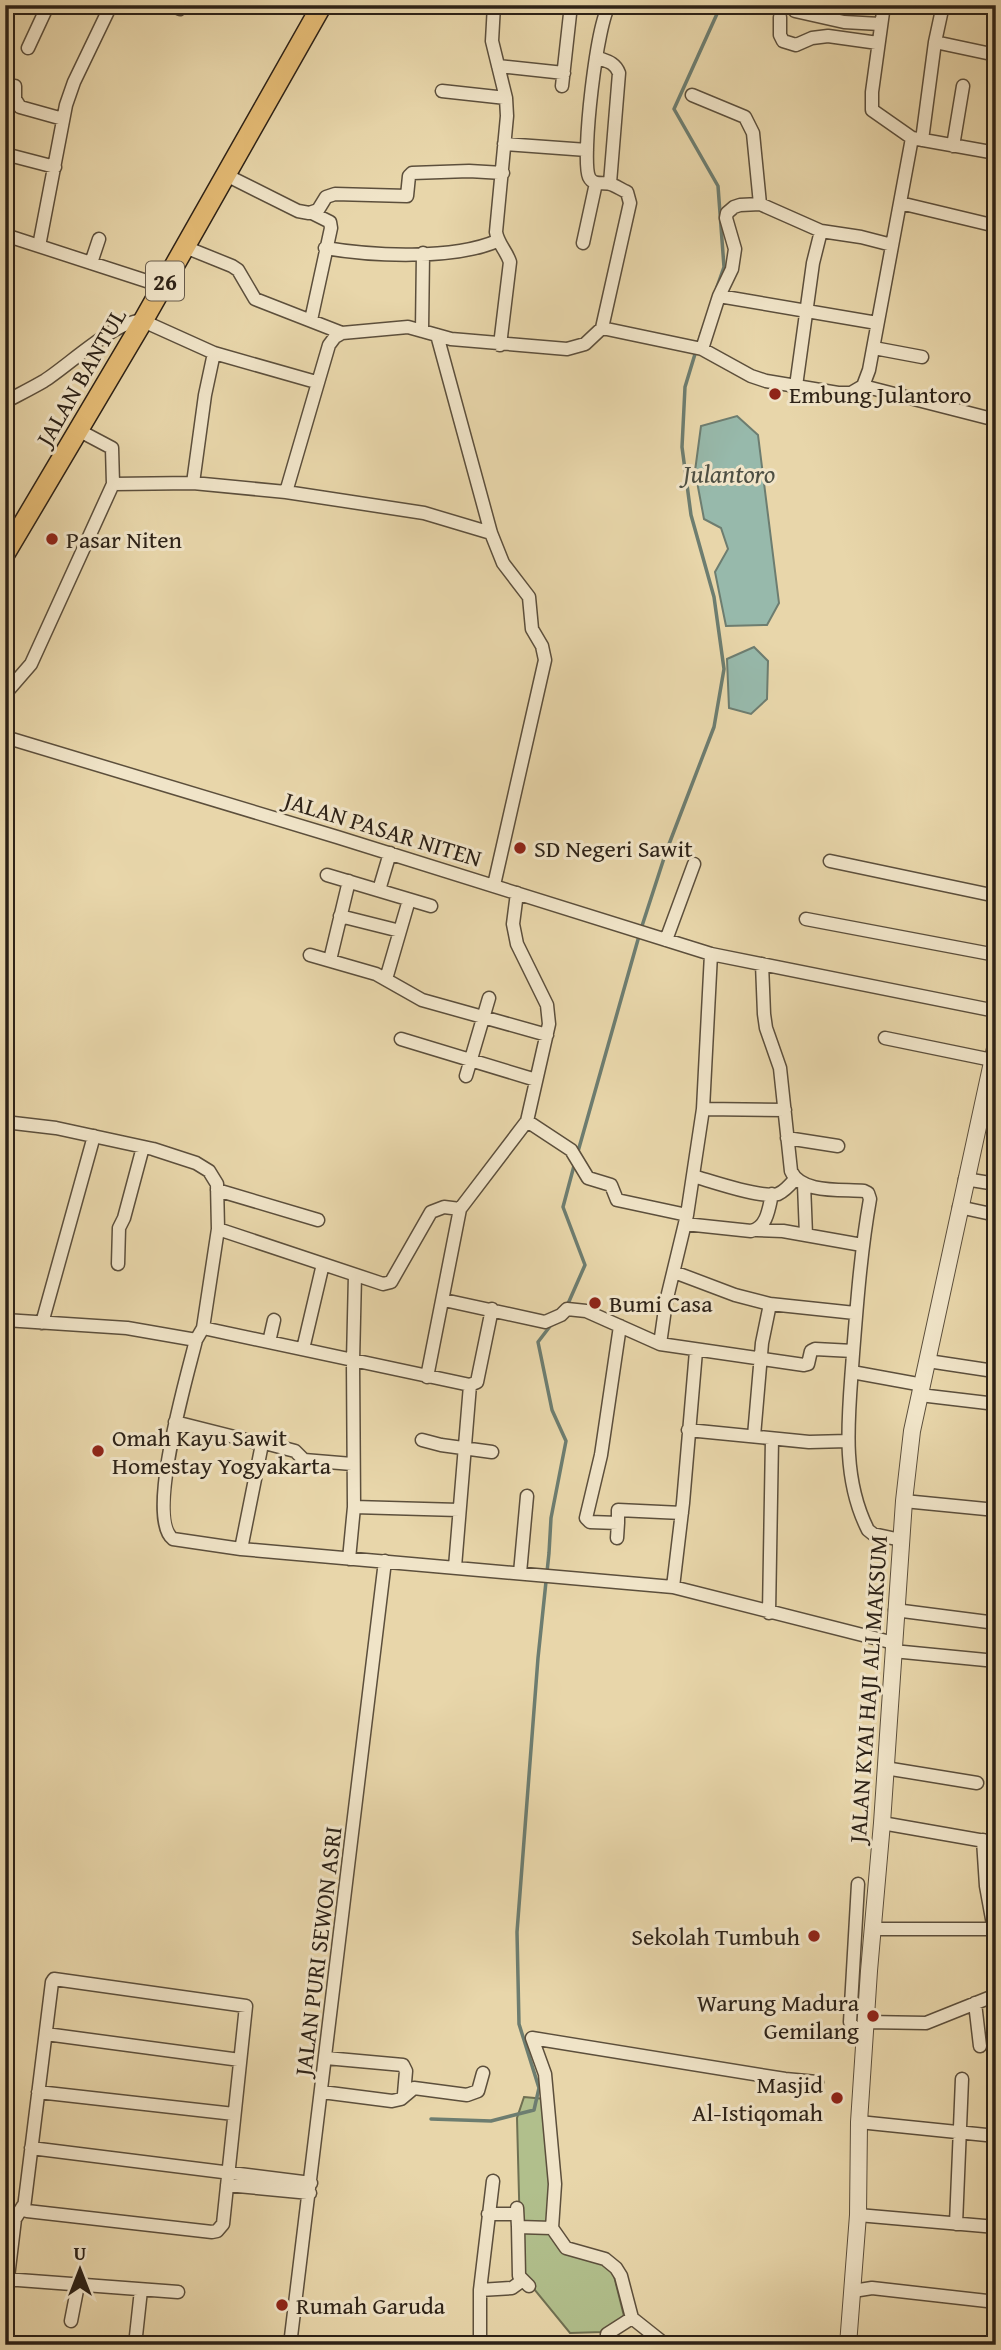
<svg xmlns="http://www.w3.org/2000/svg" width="1001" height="2350" viewBox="0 0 1001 2350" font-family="'Gentium Book Plus',serif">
  <rect width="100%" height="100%" fill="#e8d6aa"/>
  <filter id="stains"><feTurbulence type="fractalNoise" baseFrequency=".00286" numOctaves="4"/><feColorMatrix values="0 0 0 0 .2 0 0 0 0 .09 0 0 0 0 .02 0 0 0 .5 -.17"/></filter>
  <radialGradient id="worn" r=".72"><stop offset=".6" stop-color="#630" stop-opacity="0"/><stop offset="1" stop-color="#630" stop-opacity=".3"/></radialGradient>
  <path fill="#b1bf8c" stroke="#6f7052" stroke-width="2" d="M 524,2097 L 545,2099 L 552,2184 L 547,2228 L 562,2251 L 600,2260 L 613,2272 L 625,2320 L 603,2332 L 570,2333 L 521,2273 L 517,2118 Z"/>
  <path fill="#97b9ab" stroke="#6d7d70" stroke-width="2" d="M 737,416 L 758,435 L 779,603 L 767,625 L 726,626 L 715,572 L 728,549 L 721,528 L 704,519 L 695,471 L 701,426 Z
    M 754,647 L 768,661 L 767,699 L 751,714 L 729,708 L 727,659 Z"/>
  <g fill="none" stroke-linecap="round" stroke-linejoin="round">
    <path stroke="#6d7d70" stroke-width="3.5" d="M 717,287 L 724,267 L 718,186 L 674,109 L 721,5
      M 641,929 L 666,852 L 714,727 L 724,669 L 714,597 L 691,515 L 682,447 L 685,387 L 702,331
      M 577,1155 L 639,936
      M 567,1306 L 585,1265 L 563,1207 L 575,1162
      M 431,2119 L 491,2121 L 534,2110 L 539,2088 L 519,2024 L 517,1932 L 538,1658 L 549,1553 L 551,1518 L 566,1441 L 552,1410 L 538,1342 L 551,1325"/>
    <g stroke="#5c4f3c" stroke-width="15">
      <path id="minor" d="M 171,5 L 180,9
        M 494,5 L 492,41 L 506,98 L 507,116 L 496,232 C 498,244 506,250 510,262 L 500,345
        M 884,5 L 872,92 L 872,110 L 912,138 L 996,153
        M 795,11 L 844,22 L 880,24
        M 780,17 L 780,35 L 783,41 L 796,45 L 812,38 L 828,36 L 878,43
        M 935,42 L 996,55
        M 28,48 L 48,5
        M 596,57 C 606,61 615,62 619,73 L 610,183
        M 498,66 L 564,73
        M 15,86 L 15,99 L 20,107 L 63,119
        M 562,86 L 571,5
        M 442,91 L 506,98
        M 692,95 L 745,117 L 753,133 L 760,204
        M 922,140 L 935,42 L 943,5
        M 504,144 L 587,150
        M 953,146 L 963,86
        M 5,154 L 55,167
        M 226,175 L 298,211 L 309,213 L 318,210 L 326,197 L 335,194 L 407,196 L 409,176 L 412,173 L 469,171 L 503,173
        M 900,203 L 996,226
        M 5,235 L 162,286
        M 583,243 L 596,183
        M 39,246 L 66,105 L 74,82 L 111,5
        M 185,247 L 232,266 L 238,270 L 255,299 L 342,333 L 408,327 L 451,339 L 567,349 L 585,344 L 602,328 L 702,349 L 751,376 L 766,381 L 838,393 L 851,393 L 863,386 L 869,370 L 912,138
        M 325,248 C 372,256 453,260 497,241
        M 91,263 L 99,239
        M 719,296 L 877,323
        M 311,320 L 331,228 L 330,222 L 312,213
        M 602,328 L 630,203 L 627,192 C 622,190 618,187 613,185 C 604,181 594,187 589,177 C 581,159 597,19 610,5
        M 422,331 L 423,253
        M 437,335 L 491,533 L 503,563 L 529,597 L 532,629 L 542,646 L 545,660 L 494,885
        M 874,348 L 922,357
        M 702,349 L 719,296 L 732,269 L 735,249 L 726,218 L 727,213 L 734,207 L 740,205 L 760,204 L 821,231 L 861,237 L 892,245
        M 796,386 L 813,263 L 821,231
        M 863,386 L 996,420
        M 5,402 C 18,395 32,388 44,381 C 68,366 118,318 143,321 L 214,353 L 316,382
        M 193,483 L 205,395 L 214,353
        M 113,484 L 193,483 L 286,492 L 329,345 L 335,337 L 342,333
        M 286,492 L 424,513 L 491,533
        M 5,694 L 31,664 L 113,484 L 112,448 L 78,430
        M 5,737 L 337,837 L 711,954 L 996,1011
        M 830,861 L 996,896
        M 327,875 L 431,906
        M 379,890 L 390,853
        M 340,916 L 400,931
        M 806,919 L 996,955
        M 666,940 L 694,864
        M 310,955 L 376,974 L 422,1000 L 547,1035
        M 330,960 L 349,881
        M 762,964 L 764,1014 L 766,1028 L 780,1068 L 791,1171 C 801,1194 843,1189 864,1191 L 868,1193 L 870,1199 C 861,1250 857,1302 853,1354 C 849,1413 840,1475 868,1530 L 873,1534 L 901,1540
        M 386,979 L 409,900
        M 885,1038 L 992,1060
        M 401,1039 L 536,1080
        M 466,1076 L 489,998
        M 703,1109 L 785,1110
        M 527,1121 L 571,1150 L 588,1178 L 611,1185 L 617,1200 L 687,1215
        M 5,1122 L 56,1128 L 153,1149 L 196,1163 L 209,1171 L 217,1184 L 218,1229 L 203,1328 L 196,1340 C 188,1373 145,1518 173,1539 L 241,1549 L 673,1587 L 894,1643
        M 787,1138 L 838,1146
        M 693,1176 C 711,1181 762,1199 778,1194 C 785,1191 790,1185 795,1179
        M 965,1179 L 996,1184
        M 804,1184 L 806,1235
        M 217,1190 L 318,1220
        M 959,1207 L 996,1215
        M 685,1224 L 751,1231 C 767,1228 769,1208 772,1194
        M 218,1229 L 383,1284 L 391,1282 L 431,1212 L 444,1207 L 460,1209 L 527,1121 L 549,1024 L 547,1005 L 517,944 L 513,924 L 517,893
        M 757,1230 L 783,1231 L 862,1245
        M 118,1264 L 119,1228 L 124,1218 L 143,1147
        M 674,1272 L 735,1295 L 770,1304 L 855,1313
        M 444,1300 L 545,1322 L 561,1315 L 567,1309 L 586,1311 L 660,1344 L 804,1365 L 808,1364 L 811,1351 L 815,1349 L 853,1351
        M 5,1320 L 127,1328 L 196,1340
        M 42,1323 L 94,1136
        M 620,1326 L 601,1455 L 586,1518 L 590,1522 L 618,1523 L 618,1510 L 682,1513
        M 203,1328 L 470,1385 L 455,1567
        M 269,1342 L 274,1320
        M 660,1344 L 666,1302 L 687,1215 L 703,1109 L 711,954
        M 303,1349 L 323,1264
        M 928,1361 L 994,1371
        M 852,1372 L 923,1385
        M 427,1377 L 460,1209
        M 470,1385 L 477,1382 L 492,1309
        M 920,1395 L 996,1404
        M 175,1422 L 262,1444 L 241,1549
        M 688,1430 L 809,1442 L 848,1441
        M 754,1436 L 762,1343 L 770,1304
        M 422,1440 L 441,1445 L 492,1452
        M 261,1442 L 295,1451 L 304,1460 L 352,1464
        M 904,1501 L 996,1510
        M 354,1507 L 353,1361 L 355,1275
        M 617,1538 L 618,1523
        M 349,1559 L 354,1507 L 459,1510
        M 520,1573 L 527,1496
        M 673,1587 L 683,1503 L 696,1351
        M 895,1610 L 996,1623
        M 769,1613 L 772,1439
        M 893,1651 L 996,1661
        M 885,1768 L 977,1783
        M 882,1823 L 996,1843
        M 983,1840 L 986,1886 L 996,1941
        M 858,1884 L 850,2022 L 855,2029 L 866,2028
        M 872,1929 L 994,1929
        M 54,1979 L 246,2006 L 223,2224 L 217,2231 L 212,2232 L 27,2211 L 24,2208 L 52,1982 Z
        M 975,2003 L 980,2046
        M 867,2022 L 926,2023 L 996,1995
        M 46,2034 L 240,2060
        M 326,2058 L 403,2065 L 406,2071 L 404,2094
        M 38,2092 L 234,2114
        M 322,2092 L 392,2101 L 401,2099 L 414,2088 L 467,2095 L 478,2091 L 483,2073
        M 859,2122 L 996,2136
        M 31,2148 L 311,2183
        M 227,2185 L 310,2193
        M 517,2208 L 518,2227 L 552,2228
        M 488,2214 L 517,2214
        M 858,2215 L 996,2227
        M 956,2224 L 962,2079
        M 518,2227 L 519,2276 L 529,2286
        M 993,2227 L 996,2208
        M 5,2279 L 178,2292
        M 480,2290 L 512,2288 L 523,2280
        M 853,2291 L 872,2288 L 996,2302
        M 5,2302 L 15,2219 L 23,2206
        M 71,2321 L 78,2285
        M 135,2345 L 141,2290
        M 290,2345 L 385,1561
        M 480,2345 L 480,2290 L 493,2181
        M 607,2345 L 607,2334 L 632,2318
        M 666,2345 L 632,2318 L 621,2276 L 616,2268 L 605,2259 L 566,2248 L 552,2228 L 555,2184 L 545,2074 L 532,2038 L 785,2079 L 817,2082"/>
    </g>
    <g stroke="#5c4f3c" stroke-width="18">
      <path id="tertiary" d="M 848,2345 L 858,2215 L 859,2122 L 869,1971 L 882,1823 L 904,1501 L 912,1431 L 996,1044"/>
    </g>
    <g stroke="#2d2217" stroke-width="22">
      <path id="primary" d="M 5,554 L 143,321 L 322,5"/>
    </g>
    <use href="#minor" stroke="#f0e4c8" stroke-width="12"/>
    <use href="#tertiary" stroke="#f0e4c8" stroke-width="16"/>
    <use href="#primary" stroke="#e4bb75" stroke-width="19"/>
  </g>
  <g fill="#8f2418" stroke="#f0e4c8" stroke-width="2.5">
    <circle cx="775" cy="394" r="7"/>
    <circle cx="52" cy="539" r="7"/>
    <circle cx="520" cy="848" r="7"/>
    <circle cx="595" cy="1303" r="7"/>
    <circle cx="98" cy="1451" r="7"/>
    <circle cx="814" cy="1936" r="7"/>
    <circle cx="873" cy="2016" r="7"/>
    <circle cx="837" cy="2098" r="7"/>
    <circle cx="282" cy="2305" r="7"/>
  </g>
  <g text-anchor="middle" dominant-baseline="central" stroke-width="6" stroke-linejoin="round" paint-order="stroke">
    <rect fill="#f0e4c8" stroke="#685c4c" stroke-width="2" x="146" y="261.5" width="38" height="39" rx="5"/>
    <g font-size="23" font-weight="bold" fill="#2d2217">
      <text x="165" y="281">26</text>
    </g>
    <g font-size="24" fill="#2d2217" stroke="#f0e4c8">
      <text transform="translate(81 377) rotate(-60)">JALAN BANTUL</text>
      <text transform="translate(383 829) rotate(17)">JALAN PASAR NITEN</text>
      <text transform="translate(868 1689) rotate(-86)">JALAN KYAI HAJI ALI MAKSUM</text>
      <text transform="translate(318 1951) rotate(-83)">JALAN PURI SEWON ASRI</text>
    </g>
    <g font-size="24" fill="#2d2217" stroke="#f0e4c8" text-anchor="start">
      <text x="789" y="394">Embung Julantoro</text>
      <text x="66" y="539">Pasar Niten</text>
      <text x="534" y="848">SD Negeri Sawit</text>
      <text x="609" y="1303">Bumi Casa</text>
      <text x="112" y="1437">Omah Kayu Sawit<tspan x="112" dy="28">Homestay Yogyakarta</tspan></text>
      <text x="800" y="1936" text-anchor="end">Sekolah Tumbuh</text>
      <text x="859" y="2002" text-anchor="end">Warung Madura<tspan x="859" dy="28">Gemilang</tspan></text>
      <text x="823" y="2084" text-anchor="end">Masjid<tspan x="823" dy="28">Al-Istiqomah</tspan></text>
      <text x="296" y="2305">Rumah Garuda</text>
    </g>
    <g font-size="26" font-style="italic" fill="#4d4f43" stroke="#f0e4c8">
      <text x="729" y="473">Julantoro</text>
    </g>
  </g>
  <rect width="1001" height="2350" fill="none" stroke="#e8d6aa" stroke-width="28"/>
  <rect x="7" y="7" width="987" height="2336" fill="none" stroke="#2d2217" stroke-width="3.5"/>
  <rect x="14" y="14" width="973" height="2322" fill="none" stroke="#2d2217" stroke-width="2"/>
  <g transform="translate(80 2270)" stroke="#f0e4c8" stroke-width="5" paint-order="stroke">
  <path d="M0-5L12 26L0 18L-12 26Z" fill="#2d2217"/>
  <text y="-10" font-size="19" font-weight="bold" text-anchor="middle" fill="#2d2217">U</text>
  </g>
  <rect width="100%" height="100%" filter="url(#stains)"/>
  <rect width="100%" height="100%" fill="url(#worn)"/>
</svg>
